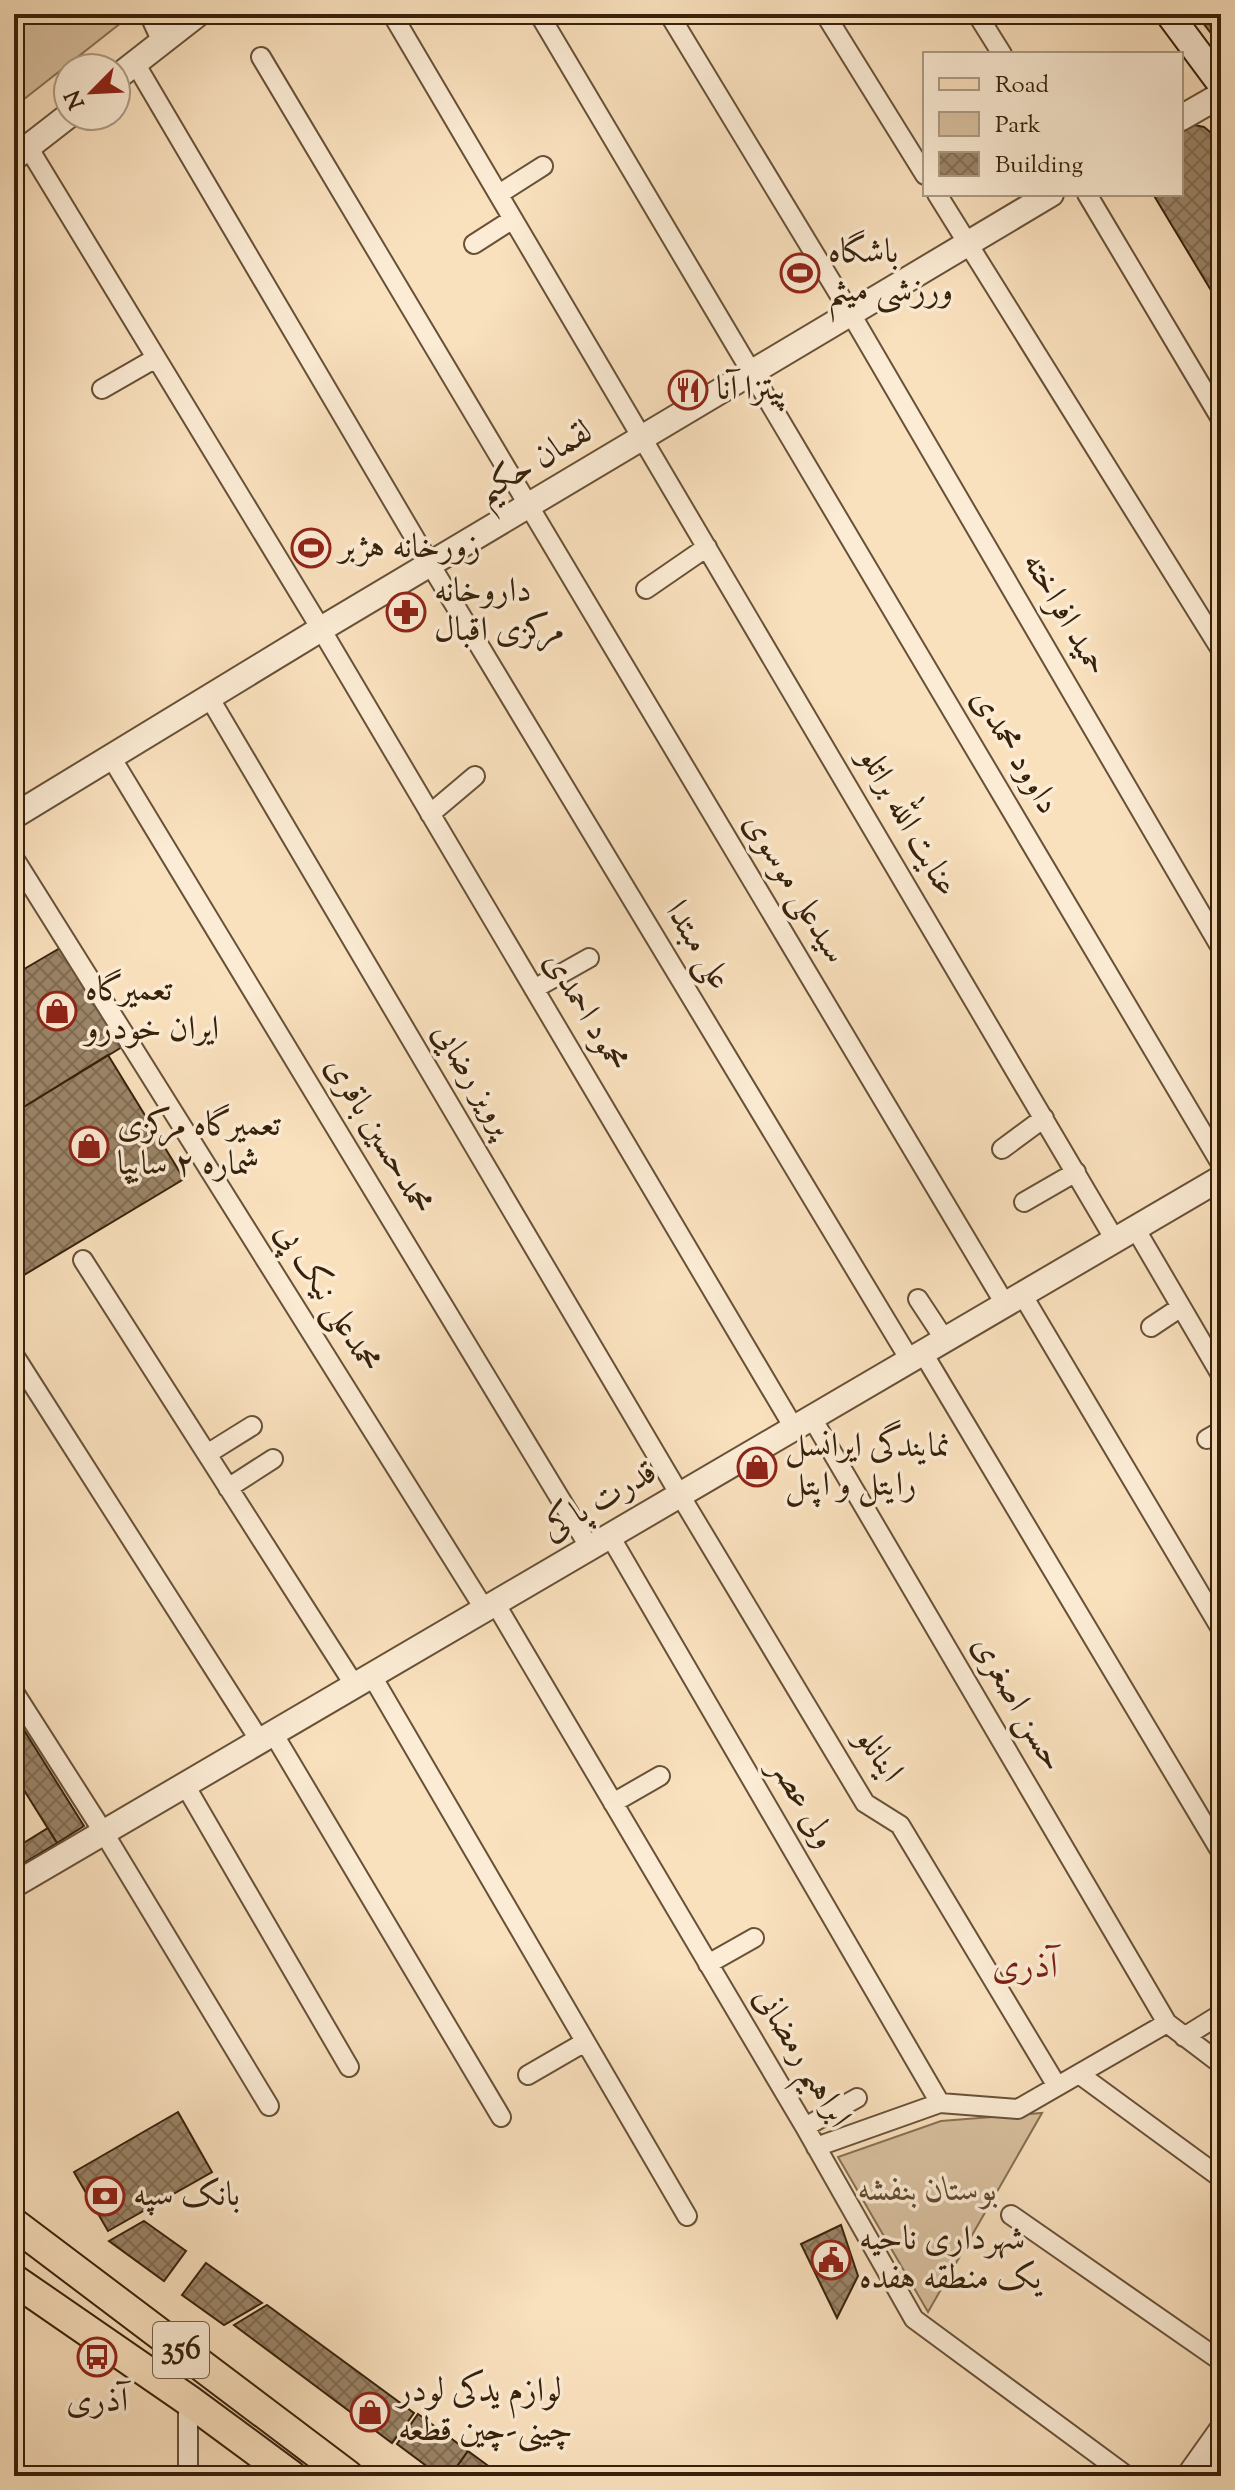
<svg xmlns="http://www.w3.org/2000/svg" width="1235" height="2490" viewBox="0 0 1235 2490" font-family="'Sorts Mill Goudy',Amiri,serif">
  <defs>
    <pattern id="building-cross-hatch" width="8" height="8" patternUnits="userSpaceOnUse" patternTransform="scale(2)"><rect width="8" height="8" fill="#9c8568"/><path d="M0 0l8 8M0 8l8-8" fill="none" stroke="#806c54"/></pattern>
  </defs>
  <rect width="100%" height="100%" fill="#fae1be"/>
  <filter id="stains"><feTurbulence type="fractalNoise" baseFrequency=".0025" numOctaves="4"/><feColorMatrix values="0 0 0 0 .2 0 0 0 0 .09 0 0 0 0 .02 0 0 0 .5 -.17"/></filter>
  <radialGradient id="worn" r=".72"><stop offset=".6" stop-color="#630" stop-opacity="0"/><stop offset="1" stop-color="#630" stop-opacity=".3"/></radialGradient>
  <path fill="#d9c09f" stroke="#887054" stroke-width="2" d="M 14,14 L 131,14 L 131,15 L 14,107 Z
    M 1042,2113 L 928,2312 L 838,2157 L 941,2121 Z"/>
  <path fill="url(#building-cross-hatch)" stroke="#37210a" stroke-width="2" d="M 1196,14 L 1221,14 L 1221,46 Z
    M 1189,124 L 1204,127 L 1210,132 L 1221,147 L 1221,307 L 1153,194 L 1181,194 L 1181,126 Z
    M 60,948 L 122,1047 L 14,1113 L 14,975 Z
    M 108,1055 L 184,1179 L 14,1281 L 14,1113 Z
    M 14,1714 L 84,1826 L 57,1843 L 14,1774 Z
    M 48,1828 L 57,1843 L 14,1869 L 14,1849 Z
    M 178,2112 L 212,2172 L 108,2231 L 74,2172 Z
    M 144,2221 L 186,2251 L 164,2281 L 109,2241 Z
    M 841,2225 L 858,2276 L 837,2318 L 801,2244 Z
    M 206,2263 L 262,2303 L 224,2325 L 182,2295 Z
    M 267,2305 L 414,2413 L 392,2443 L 234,2325 Z
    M 418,2414 L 468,2451 L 450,2476 L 440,2476 L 397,2444 Z
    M 468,2451 L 502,2476 L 450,2476 Z"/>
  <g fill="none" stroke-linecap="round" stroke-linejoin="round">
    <g stroke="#685137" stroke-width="22">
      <path id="minor" d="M 149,14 L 162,42
        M 392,14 L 1115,1240
        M 539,14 L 1221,1164
        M 669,14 L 851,314 L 1221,948
        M 825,14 L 925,175
        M 977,14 L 1002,54
        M 261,57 L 1005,1304
        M 135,63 L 430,564 L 910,1360
        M 28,147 L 321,629 L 794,1428
        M 499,194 L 543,166
        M 937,194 L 1221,650
        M 1087,194 L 1221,419
        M 474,244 L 513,219
        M 102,389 L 156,358
        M 646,589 L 707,547
        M 209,697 L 680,1495 L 865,1803 L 900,1825 L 1057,2086
        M 111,757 L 590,1548
        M 430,814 L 475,776
        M 14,858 L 485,1610
        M 534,989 L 589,958
        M 1002,1149 L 1044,1118
        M 1024,1202 L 1076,1172
        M 1135,1228 L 1221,1375
        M 83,1260 L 355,1686
        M 1022,1294 L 1221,1629
        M 918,1299 L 945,1340
        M 1151,1327 L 1181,1307
        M 923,1353 L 1221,1852
        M 14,1355 L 260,1741
        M 812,1418 L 1167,2023 L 1221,2064
        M 1207,1439 L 1221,1431
        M 207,1454 L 252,1426
        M 228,1488 L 273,1459
        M 610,1536 L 940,2103
        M 495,1603 L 805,2127 L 914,2319 L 1127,2476
        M 372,1676 L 687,2216
        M 14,1692 L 104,1833 L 269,2106
        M 273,1733 L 501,2117
        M 185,1785 L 349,2067
        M 613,1803 L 660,1776
        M 708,1964 L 754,1938
        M 1184,2037 L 1221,2014
        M 1079,2074 L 1221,2178
        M 528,2075 L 585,2042
        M 805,2127 L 857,2098
        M 816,2147 L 940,2103 L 1018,2109 L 1167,2023
        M 1011,2215 L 1221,2361
        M 188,2476 L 188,2400"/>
    </g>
    <g stroke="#685137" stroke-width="28">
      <path id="tertiary" d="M 116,78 L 198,14
        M 1181,118 L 1221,95
        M 14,158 L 68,116
        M 14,816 L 321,629 L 1051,194
        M 14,1885 L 1221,1178
        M 1189,2476 L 1221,2431"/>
    </g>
    <g stroke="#37210a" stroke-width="30">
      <path id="secondary" d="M 1169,14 L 1221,84"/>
    </g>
    <g stroke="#37210a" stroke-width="34">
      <path id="primary" d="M 14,2224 L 348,2476
        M 14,2280 L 188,2400 L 291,2476"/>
    </g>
    <use href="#minor" stroke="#fcecd5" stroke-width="18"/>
    <use href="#tertiary" stroke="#fcecd5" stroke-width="24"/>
    <use href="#secondary" stroke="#fcecd5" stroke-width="26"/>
    <use href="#primary" stroke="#fae1be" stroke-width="30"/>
  </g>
  <defs>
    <g id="stadium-ring" transform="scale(2)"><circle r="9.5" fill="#fcecd5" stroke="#8f2418" stroke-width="1.5"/><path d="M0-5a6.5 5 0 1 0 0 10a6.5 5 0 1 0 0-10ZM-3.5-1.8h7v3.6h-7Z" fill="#8f2418"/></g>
    <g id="restaurant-ring" transform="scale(2)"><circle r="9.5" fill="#fcecd5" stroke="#8f2418" stroke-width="1.5"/><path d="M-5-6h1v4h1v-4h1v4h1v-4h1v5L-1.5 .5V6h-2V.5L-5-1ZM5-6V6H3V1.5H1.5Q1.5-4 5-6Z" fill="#8f2418"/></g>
    <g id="pharmacy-ring" transform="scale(2)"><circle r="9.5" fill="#fcecd5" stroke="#8f2418" stroke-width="1.5"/><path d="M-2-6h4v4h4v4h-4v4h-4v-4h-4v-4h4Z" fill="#8f2418"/></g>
    <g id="shop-ring" transform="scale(2)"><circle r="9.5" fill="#fcecd5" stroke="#8f2418" stroke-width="1.5"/><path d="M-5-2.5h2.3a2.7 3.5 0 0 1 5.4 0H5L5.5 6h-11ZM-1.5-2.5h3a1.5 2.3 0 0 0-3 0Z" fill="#8f2418"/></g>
    <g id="bank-ring" transform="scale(2)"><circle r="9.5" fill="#fcecd5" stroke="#8f2418" stroke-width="1.5"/><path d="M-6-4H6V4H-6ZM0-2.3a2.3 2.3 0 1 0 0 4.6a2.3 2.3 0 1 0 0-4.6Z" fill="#8f2418"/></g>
    <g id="civic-ring" transform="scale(2)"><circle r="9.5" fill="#fcecd5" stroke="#8f2418" stroke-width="1.5"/><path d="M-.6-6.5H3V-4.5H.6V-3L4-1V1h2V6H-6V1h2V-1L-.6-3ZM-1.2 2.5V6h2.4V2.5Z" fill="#8f2418"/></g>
    <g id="bus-ring" transform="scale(2)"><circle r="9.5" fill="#fcecd5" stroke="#8f2418" stroke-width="1.5"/><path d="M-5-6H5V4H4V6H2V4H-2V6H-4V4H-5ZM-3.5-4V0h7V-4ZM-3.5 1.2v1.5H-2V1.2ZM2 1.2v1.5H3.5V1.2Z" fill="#8f2418"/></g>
  </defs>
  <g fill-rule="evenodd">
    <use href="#stadium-ring" x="800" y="273"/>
    <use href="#restaurant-ring" x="688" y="390"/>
    <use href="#stadium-ring" x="311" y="548"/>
    <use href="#pharmacy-ring" x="406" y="612"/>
    <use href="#shop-ring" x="57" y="1011"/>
    <use href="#shop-ring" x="89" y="1146"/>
    <use href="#shop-ring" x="757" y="1467"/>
    <use href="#bank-ring" x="105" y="2196"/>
    <use href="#civic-ring" x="831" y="2260"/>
    <use href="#bus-ring" x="97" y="2357"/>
    <use href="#shop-ring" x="370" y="2412"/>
  </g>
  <g text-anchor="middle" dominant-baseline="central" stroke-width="7" stroke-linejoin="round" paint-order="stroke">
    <rect fill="#fcecd5" stroke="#725e47" stroke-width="2" x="153" y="2322" width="56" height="56" rx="6"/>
    <g font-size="32" font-weight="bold" fill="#37210a">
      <text x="181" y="2350">356</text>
    </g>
    <g font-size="34" fill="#37210a" stroke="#fcecd5" text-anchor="start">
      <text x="828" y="253">باشگاه<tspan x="828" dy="39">ورزشی میثم</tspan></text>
      <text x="716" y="390">پیتزا آنا</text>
      <text x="339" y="548">زورخانه هژبر</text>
      <text x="434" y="592">داروخانه<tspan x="434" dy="39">مرکزی اقبال</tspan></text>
      <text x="85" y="991">تعمیرگاه<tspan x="85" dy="39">ایران خودرو</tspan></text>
      <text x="117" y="1126">تعمیرگاه مرکزی<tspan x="117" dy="39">شماره ۲ سایپا</tspan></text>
      <text x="785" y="1447">نمایندگی ایرانسل<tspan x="785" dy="39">رایتل و اپتل</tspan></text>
      <text x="133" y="2196">بانک سپه</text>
      <text x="859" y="2240">شهرداری ناحیه<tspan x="859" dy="39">یک منطقه هفده</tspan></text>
      <text x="398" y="2392">لوازم یدکی لودر<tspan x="398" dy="39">چینی-چین قطعه</tspan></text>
      <text x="97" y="2402" text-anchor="middle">آذری</text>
    </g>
    <g font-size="34" fill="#37210a" stroke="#fcecd5">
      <text transform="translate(535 463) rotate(-31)">لقمان حکیم</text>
      <text transform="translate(1064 615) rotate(60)">حمید افراخته</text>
      <text transform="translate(1014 752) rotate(59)">داوود محمدی</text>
      <text transform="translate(907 823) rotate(60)">عنایت الله براتلو</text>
      <text transform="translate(794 889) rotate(59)">سیدعلی موسوی</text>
      <text transform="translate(697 946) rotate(59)">علی مبتدا</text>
      <text transform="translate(585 1012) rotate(59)">محمود احمدی</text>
      <text transform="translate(472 1080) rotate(59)">پرویز رضایی</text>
      <text transform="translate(378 1136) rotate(59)">محمدحسین باقری</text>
      <text transform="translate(327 1298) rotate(58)">محمدعلی نیک پی</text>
      <text transform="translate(600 1502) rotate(-30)">قدرت پاکی</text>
      <text transform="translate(1017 1704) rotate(60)">حسن اصغری</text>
      <text transform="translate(878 1756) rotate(55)">اینانلو</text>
      <text transform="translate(802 1804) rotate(60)">ولی عصر</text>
      <text transform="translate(801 2058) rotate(59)">ابراهیم رمضانی</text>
    </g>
    <g font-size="34" font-style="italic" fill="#60492f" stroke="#fcecd5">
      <text x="928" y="2191">بوستان بنفشه</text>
    </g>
    <g font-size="36" fill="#7a1f14" stroke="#fcecd5">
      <text x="1025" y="1968">آذری</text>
    </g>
  </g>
  <rect width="1235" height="2490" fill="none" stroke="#fae1be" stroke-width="48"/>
  <rect x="16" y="16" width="1203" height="2458" fill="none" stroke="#37210a" stroke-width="4"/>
  <rect x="24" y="24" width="1187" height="2442" fill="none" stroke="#37210a" stroke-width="2"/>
  <rect x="923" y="52" width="260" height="144" fill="#fcecd5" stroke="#ad9b84" stroke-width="2"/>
  <rect x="939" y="78" width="40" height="12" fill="#fae1be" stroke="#ad9b84" stroke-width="2"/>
  <text x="995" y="92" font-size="24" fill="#37210a">Road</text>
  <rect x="939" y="112" width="40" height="24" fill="#d9c09f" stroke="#ad9b84" stroke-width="2"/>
  <text x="995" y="132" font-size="24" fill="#37210a">Park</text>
  <rect x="939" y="152" width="40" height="24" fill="url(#building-cross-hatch)" stroke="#ad9b84" stroke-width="2"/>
  <text x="995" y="172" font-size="24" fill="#37210a">Building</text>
  <g transform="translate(92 92) rotate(246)"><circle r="38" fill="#fcecd5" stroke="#ad9b84" stroke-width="2"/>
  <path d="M0-6L14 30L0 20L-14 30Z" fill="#8f2418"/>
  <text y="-12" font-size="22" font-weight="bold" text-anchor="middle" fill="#37210a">N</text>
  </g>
  <rect width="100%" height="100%" filter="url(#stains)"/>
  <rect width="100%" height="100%" fill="url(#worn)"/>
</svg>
